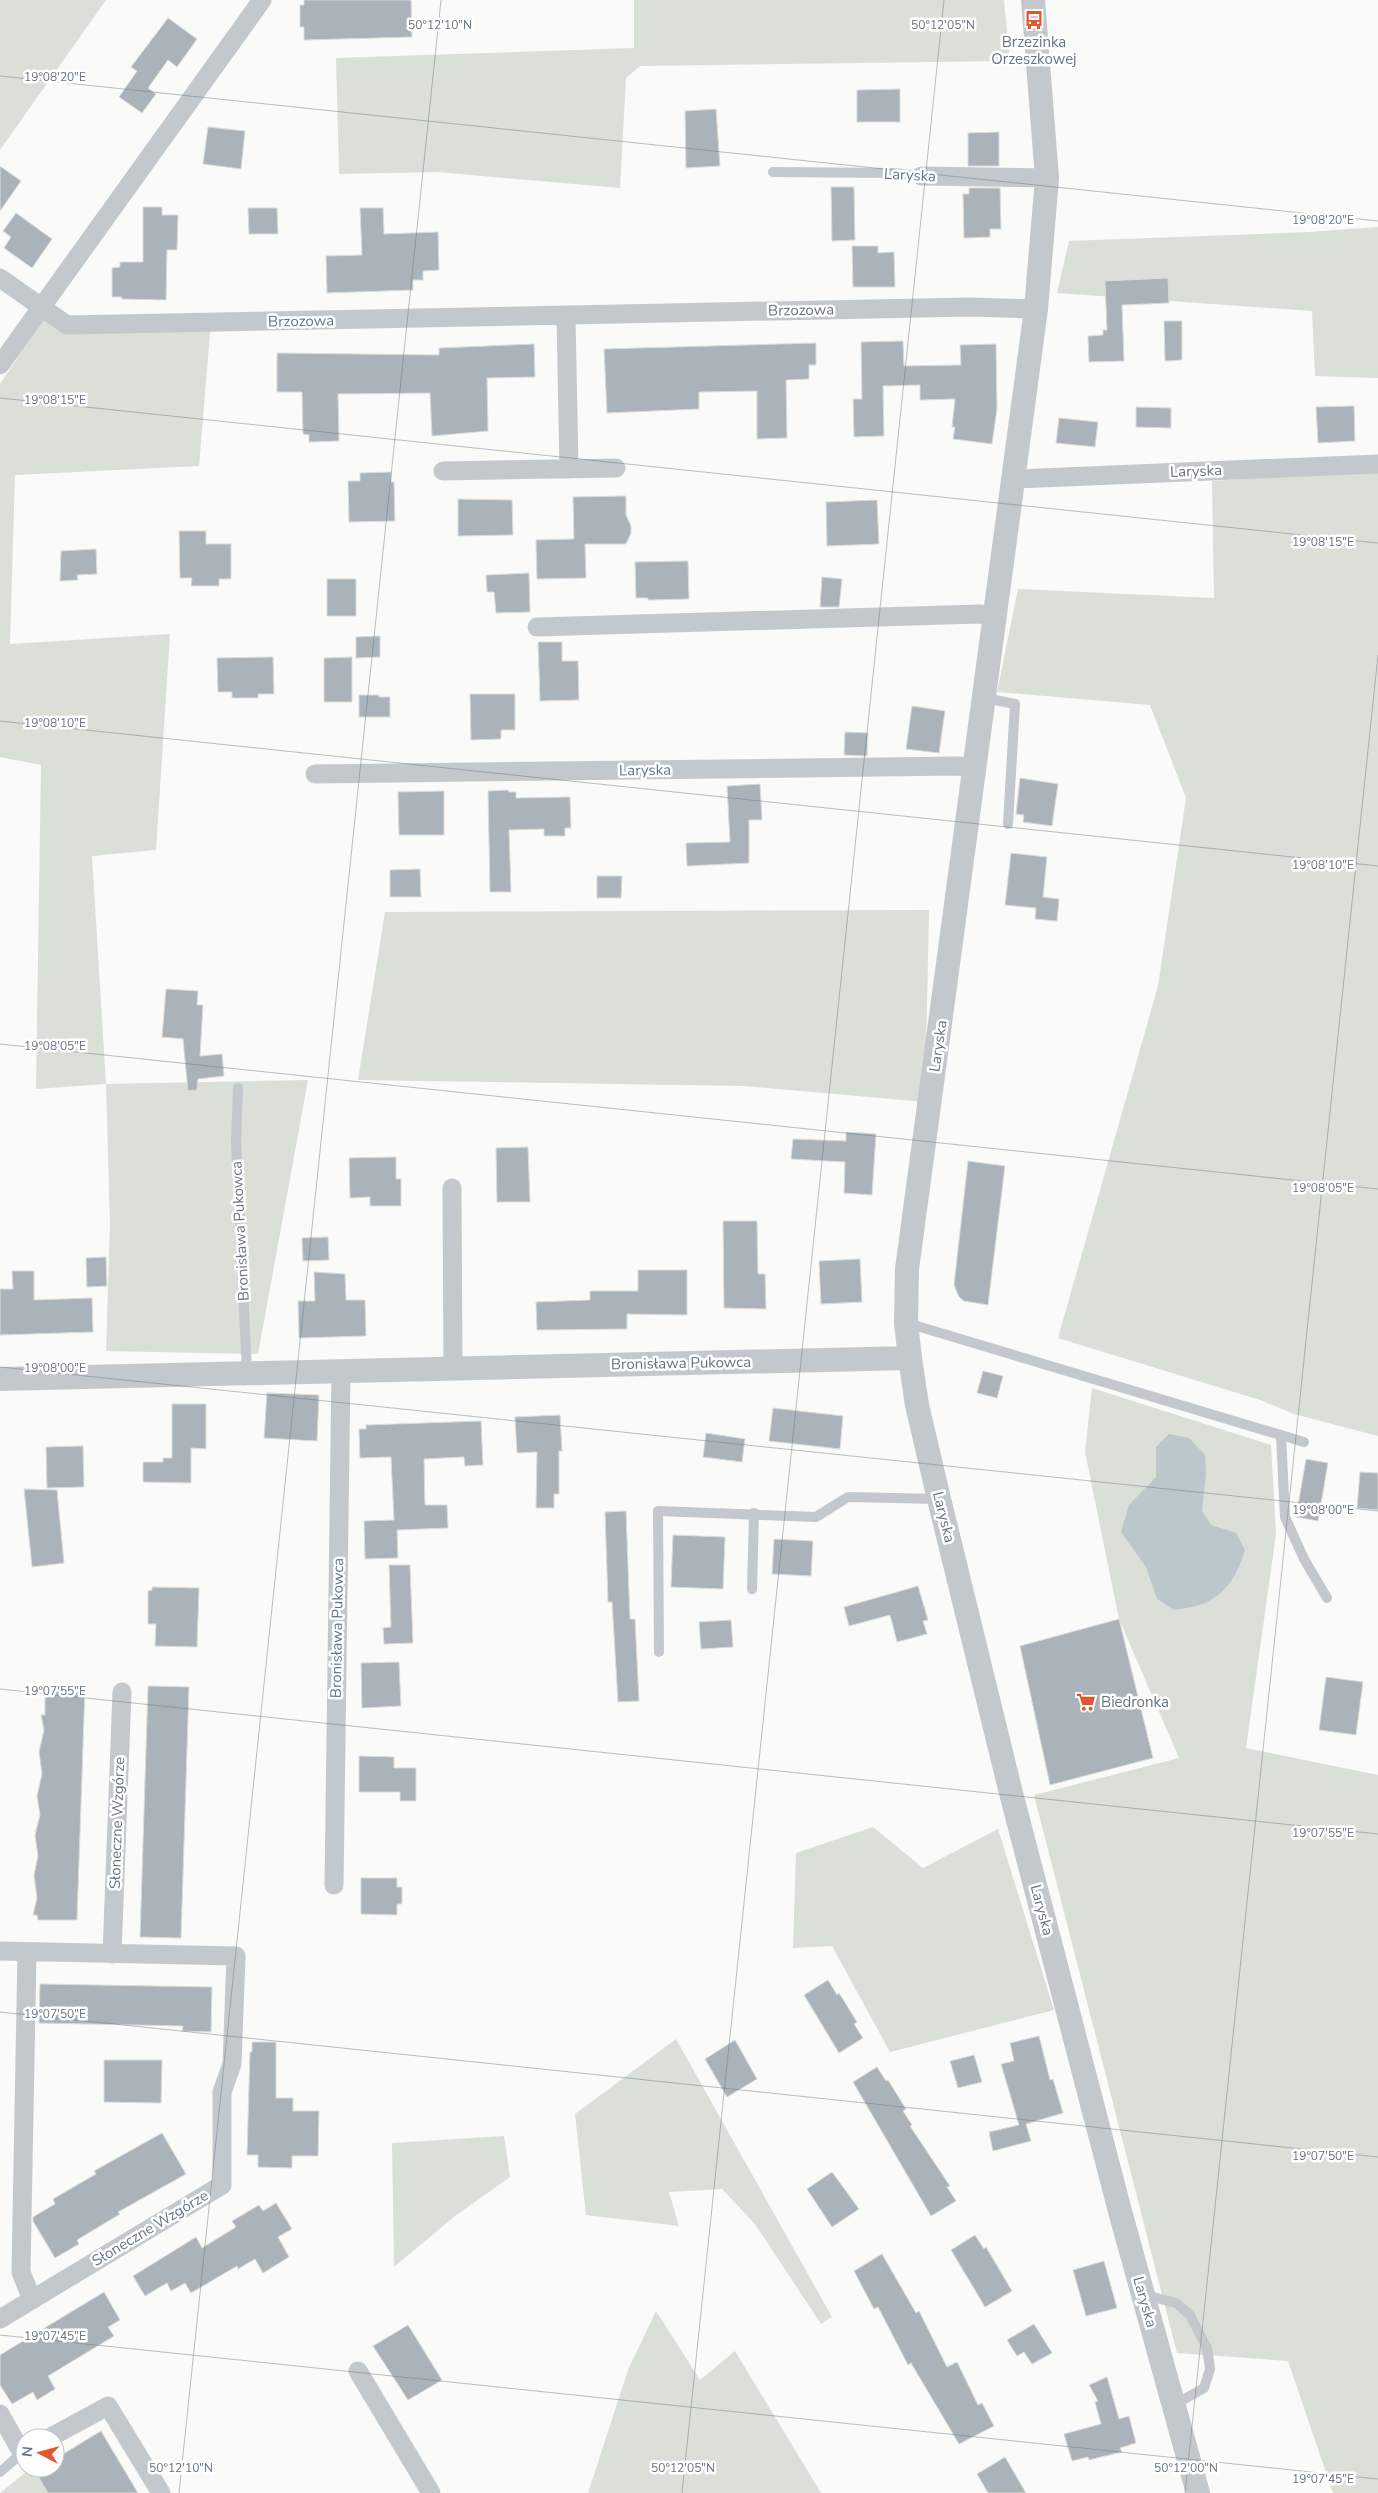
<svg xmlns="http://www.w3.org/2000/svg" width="1378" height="2493" viewBox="0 0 1378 2493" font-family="'Nunito Sans',sans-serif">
  <rect width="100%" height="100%" fill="#fafaf8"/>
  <path fill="#dadfd7" d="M 0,0 L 106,0 L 0,150 Z
    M 634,0 L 1004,0 L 1010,61 L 640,66 L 626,78 L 620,188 L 437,172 L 339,174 L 336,58 L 634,48 Z
    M 1378,227 L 1378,378 L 1315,376 L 1312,311 L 1057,293 L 1069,241 L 1309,232 Z
    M 44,318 L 211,321 L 199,466 L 15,475 L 10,644 L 170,634 L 156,850 L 92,856 L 106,1084 L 308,1080 L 258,1354 L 106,1351 L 110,1223 L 106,1084 L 36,1089 L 41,765 L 0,757 L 0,384 Z
    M 1378,471 L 1378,1436 L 1294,1414 L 1260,1400 L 1058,1338 L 1158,986 L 1186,798 L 1150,705 L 997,692 L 1018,589 L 1214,598 L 1212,481 Z
    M 929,910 L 925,1102 L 745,1086 L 358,1080 L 385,912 Z
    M 1092,1388 L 1271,1445 L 1276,1534 L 1246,1748 L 1378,1775 L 1378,2493 L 1333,2493 L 1288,2361 L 1177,2353 L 1034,1795 L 1179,1758 L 1119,1619 L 1085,1452 Z
    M 873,1827 L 923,1868 L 998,1829 L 1054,2010 L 890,2052 L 832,1946 L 793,1948 L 796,1853 Z
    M 676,2039 L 832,2317 L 821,2324 L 755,2224 L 722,2189 L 669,2192 L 679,2226 L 586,2215 L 575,2114 Z
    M 504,2136 L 510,2177 L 455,2216 L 394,2267 L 392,2143 Z
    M 656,2311 L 700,2380 L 735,2351 L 821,2493 L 588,2493 L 628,2370 Z
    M 31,2468 L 35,2468 L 50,2493 L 0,2493 Z"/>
  <path fill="#bbc7cb" d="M 1169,1434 L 1189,1438 L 1205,1455 L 1206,1474 L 1202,1511 L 1211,1525 L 1236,1533 L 1245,1550 C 1233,1589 1215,1606 1174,1610 L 1157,1599 L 1146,1567 L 1121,1532 L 1129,1505 L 1156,1477 L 1156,1447 Z"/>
  <path fill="#aab3b9" stroke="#dcdcda" d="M 304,0 L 411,0 L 412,37 L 304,40 L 304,27 L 300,27 L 300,5 L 304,5 Z
    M 168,18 L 197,39 L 177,67 L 168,60 L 148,88 L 156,94 L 142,113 L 119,97 L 137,71 L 131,67 Z
    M 900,89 L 900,122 L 857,122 L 857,90 Z
    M 716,109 L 720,166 L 686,168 L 685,111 Z
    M 208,127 L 245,131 L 241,169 L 203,164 Z
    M 999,132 L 999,166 L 968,166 L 968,133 Z
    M 0,166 L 21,181 L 0,211 Z
    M 831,187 L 854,187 L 855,240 L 832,241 Z
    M 969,188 L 1000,188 L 1001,229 L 990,229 L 990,237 L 964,238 L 963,194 L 969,194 Z
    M 143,207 L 162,207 L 162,215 L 178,215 L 177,250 L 167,250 L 166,300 L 122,299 L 122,297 L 112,297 L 112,268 L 120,267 L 120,262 L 143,262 Z
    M 248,208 L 277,208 L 278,234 L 249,234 Z
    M 360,208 L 383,208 L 384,234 L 438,232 L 439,270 L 423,271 L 423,280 L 413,280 L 413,290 L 327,293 L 326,256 L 362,255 Z
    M 16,213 L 52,239 L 32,268 L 4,248 L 11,237 L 3,231 Z
    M 852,246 L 878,246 L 878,253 L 894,252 L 895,287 L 853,287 Z
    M 1168,278 L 1169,303 L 1122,305 L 1124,361 L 1089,362 L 1088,336 L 1103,335 L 1103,330 L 1107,330 L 1105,281 Z
    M 1164,321 L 1182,321 L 1182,360 L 1165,361 Z
    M 903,341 L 904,366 L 961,365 L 960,345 L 996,344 L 997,409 L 992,444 L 953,439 L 955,427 L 952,427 L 955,399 L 920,400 L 920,385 L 883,386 L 884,436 L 854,437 L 853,399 L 862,399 L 861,342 Z
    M 816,343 L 816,365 L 809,365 L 809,379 L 786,380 L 787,438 L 757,439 L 757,391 L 699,392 L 699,409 L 607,413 L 604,349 Z
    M 534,344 L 535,377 L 487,378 L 488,431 L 432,436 L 430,393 L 338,394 L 339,441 L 309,442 L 309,435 L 303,434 L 302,392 L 277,392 L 277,353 L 439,355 L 439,348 Z
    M 1354,406 L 1355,441 L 1318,443 L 1316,407 Z
    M 1136,407 L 1171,408 L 1171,428 L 1136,427 Z
    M 1059,418 L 1098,422 L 1095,447 L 1056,443 Z
    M 391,472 L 391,482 L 394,482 L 395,521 L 349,522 L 348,481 L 360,481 L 360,473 Z
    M 626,496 L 626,515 L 631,526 L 631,533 L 626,544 L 585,544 L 586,578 L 537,579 L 536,540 L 574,539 L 573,497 Z
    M 458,499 L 512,500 L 513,535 L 458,536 Z
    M 877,500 L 879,544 L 827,546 L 826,502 Z
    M 179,531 L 206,531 L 206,544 L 231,544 L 231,579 L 219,579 L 219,586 L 191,586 L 192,578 L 180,578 Z
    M 96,549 L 97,574 L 77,575 L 78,580 L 60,581 L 61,551 Z
    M 688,561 L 689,599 L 648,600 L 648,598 L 636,598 L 635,562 Z
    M 529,573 L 530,612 L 496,613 L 494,592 L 487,592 L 486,575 Z
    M 822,577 L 842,579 L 839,607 L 820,607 Z
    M 327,579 L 356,579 L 356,616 L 327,616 Z
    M 380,636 L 380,657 L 356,658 L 356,637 Z
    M 538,642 L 562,642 L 562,661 L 578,661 L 579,700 L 540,701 Z
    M 273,657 L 274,694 L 258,694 L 258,698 L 232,698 L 232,692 L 218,692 L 217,658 Z
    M 352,657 L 352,702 L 324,702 L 324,658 Z
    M 470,694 L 515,694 L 515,730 L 501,730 L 501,739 L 471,740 Z
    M 359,695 L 379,695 L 379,697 L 390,697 L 390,717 L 359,717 Z
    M 912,706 L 945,711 L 939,753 L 906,749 Z
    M 845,732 L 868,733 L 867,756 L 844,755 Z
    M 1020,778 L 1058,784 L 1052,826 L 1023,822 L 1024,815 L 1016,814 Z
    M 760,784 L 762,820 L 749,820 L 749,863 L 687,866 L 686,843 L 730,842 L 727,786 Z
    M 508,790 L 509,792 L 516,792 L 516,798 L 570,797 L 571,828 L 565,828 L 565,836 L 544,836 L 544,829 L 509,830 L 511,892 L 490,892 L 488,791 Z
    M 444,791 L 444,835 L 399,835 L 398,792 Z
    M 1011,853 L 1047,857 L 1043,897 L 1059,899 L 1057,921 L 1035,919 L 1036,908 L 1005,905 Z
    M 420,869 L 421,897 L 390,897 L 390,870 Z
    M 597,876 L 622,876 L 621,898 L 597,898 Z
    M 166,989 L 198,991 L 197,1005 L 203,1005 L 200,1056 L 222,1054 L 224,1076 L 198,1079 L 197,1090 L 188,1091 L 183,1039 L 162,1037 Z
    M 846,1132 L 876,1134 L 872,1195 L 844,1193 L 845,1162 L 791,1159 L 793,1139 L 846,1141 Z
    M 528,1147 L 530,1202 L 497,1202 L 496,1148 Z
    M 396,1157 L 396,1179 L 401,1179 L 401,1206 L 370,1206 L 370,1197 L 350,1198 L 349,1158 Z
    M 968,1161 L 1005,1166 L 988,1305 L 964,1301 L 959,1297 L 954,1285 Z
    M 723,1221 L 757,1221 L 758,1274 L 765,1274 L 766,1309 L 724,1308 Z
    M 328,1237 L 329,1260 L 303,1261 L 302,1238 Z
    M 106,1257 L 107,1286 L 87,1287 L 86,1258 Z
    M 860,1259 L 862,1302 L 821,1304 L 819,1261 Z
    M 638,1270 L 687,1270 L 687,1315 L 627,1314 L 627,1329 L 537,1330 L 536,1302 L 590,1300 L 590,1291 L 638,1291 Z
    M 12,1271 L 34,1271 L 34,1300 L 92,1298 L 93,1332 L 0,1335 L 0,1289 L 13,1289 Z
    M 314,1272 L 345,1274 L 346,1300 L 365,1300 L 366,1336 L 299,1338 L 298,1301 L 315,1301 Z
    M 983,1371 L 1003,1376 L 997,1398 L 977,1393 Z
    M 267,1393 L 319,1395 L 317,1441 L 264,1438 Z
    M 172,1404 L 206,1404 L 206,1449 L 191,1448 L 191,1483 L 143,1482 L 143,1462 L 163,1462 L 163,1458 L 172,1458 Z
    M 773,1408 L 843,1416 L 840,1449 L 769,1441 Z
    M 560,1415 L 562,1451 L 559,1451 L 559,1494 L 554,1494 L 554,1508 L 536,1508 L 537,1452 L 517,1453 L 515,1417 Z
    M 481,1421 L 483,1465 L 465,1466 L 464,1457 L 424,1459 L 425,1505 L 447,1505 L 448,1528 L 397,1530 L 398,1558 L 365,1559 L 364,1521 L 394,1520 L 391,1457 L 360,1458 L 359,1429 L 366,1429 L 366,1425 Z
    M 706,1433 L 745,1439 L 742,1462 L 703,1457 Z
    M 83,1446 L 84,1487 L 47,1488 L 46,1447 Z
    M 1306,1459 L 1328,1463 L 1318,1521 L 1296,1517 Z
    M 1360,1472 L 1378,1473 L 1378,1510 L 1357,1508 Z
    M 24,1489 L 57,1490 L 64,1563 L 32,1567 Z
    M 626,1511 L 630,1619 L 635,1619 L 639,1701 L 618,1702 L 612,1602 L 608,1602 L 605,1512 Z
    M 673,1535 L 725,1537 L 723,1589 L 671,1587 Z
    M 774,1539 L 813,1541 L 811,1576 L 772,1574 Z
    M 389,1565 L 410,1565 L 413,1643 L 384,1644 L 383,1628 L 391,1627 Z
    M 918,1586 L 928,1620 L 923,1621 L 927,1634 L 897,1642 L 890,1615 L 849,1626 L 844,1607 Z
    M 152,1587 L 199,1588 L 197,1647 L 155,1646 L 156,1624 L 148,1624 L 148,1591 L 152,1590 Z
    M 1119,1619 L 1153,1758 L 1050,1785 L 1020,1646 Z
    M 731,1620 L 733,1647 L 701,1649 L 699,1622 Z
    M 399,1662 L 401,1706 L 362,1708 L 361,1663 Z
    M 1326,1677 L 1363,1682 L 1356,1735 L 1319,1730 Z
    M 148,1686 L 189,1687 L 181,1938 L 140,1937 Z
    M 45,1687 L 85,1688 L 77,1920 L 38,1920 L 37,1915 L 33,1915 L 37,1898 L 34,1875 L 38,1856 L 35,1835 L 40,1815 L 37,1796 L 42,1774 L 39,1752 L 44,1730 L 41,1715 L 45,1715 Z
    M 359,1756 L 394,1757 L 394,1768 L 416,1768 L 416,1801 L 400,1801 L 400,1792 L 359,1792 Z
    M 361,1878 L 397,1878 L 397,1887 L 402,1887 L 402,1904 L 397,1904 L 397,1915 L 361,1914 Z
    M 828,1980 L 837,1995 L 839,1993 L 857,2022 L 854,2024 L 863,2038 L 839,2053 L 804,1995 Z
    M 40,1984 L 212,1987 L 211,2032 L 182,2031 L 183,2026 L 39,2023 Z
    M 1039,2036 L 1050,2080 L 1053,2079 L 1063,2113 L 1026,2124 L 1031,2141 L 993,2151 L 989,2132 L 1019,2125 L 1001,2064 L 1014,2061 L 1010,2043 Z
    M 735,2040 L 757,2079 L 727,2097 L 705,2059 Z
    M 252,2042 L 276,2042 L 276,2098 L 293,2098 L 293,2111 L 319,2111 L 318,2156 L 292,2156 L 292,2168 L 258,2167 L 258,2155 L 247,2155 L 250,2052 L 252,2052 Z
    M 974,2055 L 982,2082 L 958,2088 L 950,2061 Z
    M 104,2060 L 162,2060 L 161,2103 L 104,2102 Z
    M 877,2067 L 886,2081 L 888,2080 L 906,2109 L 903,2111 L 912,2125 L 910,2126 L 950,2186 L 947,2187 L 956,2201 L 931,2216 L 853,2082 Z
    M 162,2133 L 186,2174 L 118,2212 L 120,2214 L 77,2240 L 79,2244 L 55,2258 L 33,2221 L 33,2217 L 55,2204 L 53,2199 L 96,2174 L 94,2171 Z
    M 832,2172 L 859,2209 L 832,2227 L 807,2189 Z
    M 276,2203 L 292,2229 L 278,2237 L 289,2257 L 263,2273 L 255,2259 L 238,2269 L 237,2266 L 191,2293 L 185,2283 L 171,2291 L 167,2283 L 145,2296 L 133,2276 L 196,2237 L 202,2248 L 236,2227 L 232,2221 L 259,2205 L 263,2211 Z
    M 975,2235 L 984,2249 L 986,2247 L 1012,2291 L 985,2307 L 951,2250 Z
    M 882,2254 L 916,2313 L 919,2311 L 947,2367 L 957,2362 L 978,2405 L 982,2403 L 994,2426 L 959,2444 L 911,2363 L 908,2365 L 878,2307 L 874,2309 L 854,2271 Z
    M 1104,2261 L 1117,2308 L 1086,2316 L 1073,2270 Z
    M 104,2292 L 120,2320 L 108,2327 L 114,2336 L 48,2376 L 55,2389 L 37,2400 L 33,2392 L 12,2404 L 0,2385 L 0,2355 Z
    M 1034,2324 L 1052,2353 L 1032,2364 L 1024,2352 L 1017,2356 L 1007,2340 Z
    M 408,2325 L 442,2380 L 408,2400 L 373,2346 Z
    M 1107,2377 L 1119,2419 L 1129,2416 L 1136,2443 L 1120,2448 L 1122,2452 L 1105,2456 L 1089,2460 L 1088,2457 L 1072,2461 L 1064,2434 L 1101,2424 L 1095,2402 L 1098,2401 L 1089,2385 Z
    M 101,2431 L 138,2493 L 48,2493 L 33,2468 L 55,2468 L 55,2459 Z
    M 1005,2457 L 1026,2493 L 988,2493 L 977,2474 Z"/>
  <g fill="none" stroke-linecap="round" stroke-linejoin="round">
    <path stroke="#c3c8cc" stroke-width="10" d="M 773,172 L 894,173 L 921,176
      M 985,698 L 1015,704 L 1008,824
      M 238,1088 L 236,1142 L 247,1373
      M 907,1323 L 1304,1442
      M 1281,1435 L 1285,1517 L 1304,1559 L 1327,1598
      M 752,1589 L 754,1513
      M 659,1652 L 658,1511 L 816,1517 L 848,1497 L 939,1499
      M 1145,2295 L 1176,2303 L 1190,2315 L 1207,2348 L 1210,2369 L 1204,2388 L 1174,2405
      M 0,2472 L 22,2453"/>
    <path stroke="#c3c8cc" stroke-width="19" d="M 921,176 L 1047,178
      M 0,278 L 67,325 L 970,307 L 1036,309
      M 566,316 L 569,469
      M 0,365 L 262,0
      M 443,471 L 616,468
      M 1014,479 L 1378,464
      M 537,627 L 979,614 L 996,616
      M 315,774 L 957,766 L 975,768
      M 452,1188 L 453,1368
      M 334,1885 L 341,1371
      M 0,1951 L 236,1956 L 232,2064 L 222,2092 L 222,2185 L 0,2319
      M 27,1952 L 21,2272 L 32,2300
      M 112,1954 L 122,1692
      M 358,2371 L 431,2493
      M 0,2414 L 22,2453 L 25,2451
      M 49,2438 L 108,2406 L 161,2493"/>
    <path stroke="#c3c8cc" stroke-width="24" d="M 1033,0 L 1047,178 L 1036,309 L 907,1269 L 906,1323 L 910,1358 L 917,1405 L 939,1499 L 1011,1793 L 1121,2215 L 1198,2493
      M 0,1379 L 910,1358"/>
  </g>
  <path fill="none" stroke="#657683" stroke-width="1" stroke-opacity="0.45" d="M 0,76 L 1378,221M 0,398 L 1378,543M 0,721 L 1378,866M 0,1044 L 1378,1189M 0,1367 L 1378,1511M 0,1689 L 1378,1834M 0,2012 L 1378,2157M 0,2335 L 1378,2479M 179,2493 L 441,0M 682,2493 L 944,0M 1185,2493 L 1378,655"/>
  <defs>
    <g id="bus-bare" transform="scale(1.5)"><path d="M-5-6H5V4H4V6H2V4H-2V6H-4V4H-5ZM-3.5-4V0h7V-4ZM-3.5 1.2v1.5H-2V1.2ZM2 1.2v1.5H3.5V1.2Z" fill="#e4572e" stroke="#fff" stroke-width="2.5" paint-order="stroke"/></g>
    <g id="supermarket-bare" transform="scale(1.5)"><path d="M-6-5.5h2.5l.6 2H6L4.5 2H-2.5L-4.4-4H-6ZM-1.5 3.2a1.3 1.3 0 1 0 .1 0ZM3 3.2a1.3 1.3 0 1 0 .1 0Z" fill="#e4572e" stroke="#fff" stroke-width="2.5" paint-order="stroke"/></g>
  </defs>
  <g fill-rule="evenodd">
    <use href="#bus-bare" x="1034" y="20"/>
    <use href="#supermarket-bare" x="1086" y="1702"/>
  </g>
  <g text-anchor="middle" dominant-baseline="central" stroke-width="5" stroke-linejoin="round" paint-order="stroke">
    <g font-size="15" fill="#657683" stroke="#fff">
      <text x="1034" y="42">Brzezinka<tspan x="1034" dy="17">Orzeszkowej</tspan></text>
      <text x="1101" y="1702" text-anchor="start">Biedronka</text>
    </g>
    <g font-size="15" fill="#657683" stroke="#fff">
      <text transform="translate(910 175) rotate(3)">Laryska</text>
      <text transform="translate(801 310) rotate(-1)">Brzozowa</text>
      <text transform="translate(301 321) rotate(-1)">Brzozowa</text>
      <text transform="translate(1196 471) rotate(-2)">Laryska</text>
      <text transform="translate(645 770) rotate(-1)">Laryska</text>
      <text transform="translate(938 1046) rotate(-82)">Laryska</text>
      <text transform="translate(240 1231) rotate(-93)">Bronisława Pukowca</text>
      <text transform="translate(681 1363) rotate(-1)">Bronisława Pukowca</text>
      <text transform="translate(944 1517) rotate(76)">Laryska</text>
      <text transform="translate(337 1628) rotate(-89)">Bronisława Pukowca</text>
      <text transform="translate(117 1823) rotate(-88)">Słoneczne Wzgórze</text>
      <text transform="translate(1042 1910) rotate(75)">Laryska</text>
      <text transform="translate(150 2228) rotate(-31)">Słoneczne Wzgórze</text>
      <text transform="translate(1145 2302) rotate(74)">Laryska</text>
    </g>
  </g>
  <g font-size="12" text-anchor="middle" fill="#657683" stroke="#fff" stroke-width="5" stroke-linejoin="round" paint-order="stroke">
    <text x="440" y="29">50°12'10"N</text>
    <text x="943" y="29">50°12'05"N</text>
    <text x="55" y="81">19°08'20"E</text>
    <text x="1323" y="224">19°08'20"E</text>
    <text x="55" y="404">19°08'15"E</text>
    <text x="1323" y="546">19°08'15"E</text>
    <text x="55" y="727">19°08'10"E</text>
    <text x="1323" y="869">19°08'10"E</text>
    <text x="55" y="1050">19°08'05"E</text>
    <text x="1323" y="1192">19°08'05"E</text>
    <text x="55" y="1372">19°08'00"E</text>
    <text x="1323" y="1514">19°08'00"E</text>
    <text x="55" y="1695">19°07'55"E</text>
    <text x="1323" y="1837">19°07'55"E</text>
    <text x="55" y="2018">19°07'50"E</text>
    <text x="1323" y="2160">19°07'50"E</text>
    <text x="55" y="2340">19°07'45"E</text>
    <text x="181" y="2472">50°12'10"N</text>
    <text x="683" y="2472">50°12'05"N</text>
    <text x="1186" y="2472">50°12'00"N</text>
    <text x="1323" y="2483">19°07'45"E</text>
  </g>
  <g transform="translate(40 2453) rotate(276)"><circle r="24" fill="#ffffff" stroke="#c1c8cd"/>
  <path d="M0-4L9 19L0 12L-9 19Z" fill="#e4572e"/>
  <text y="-8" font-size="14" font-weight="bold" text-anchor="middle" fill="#657683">N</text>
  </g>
</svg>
